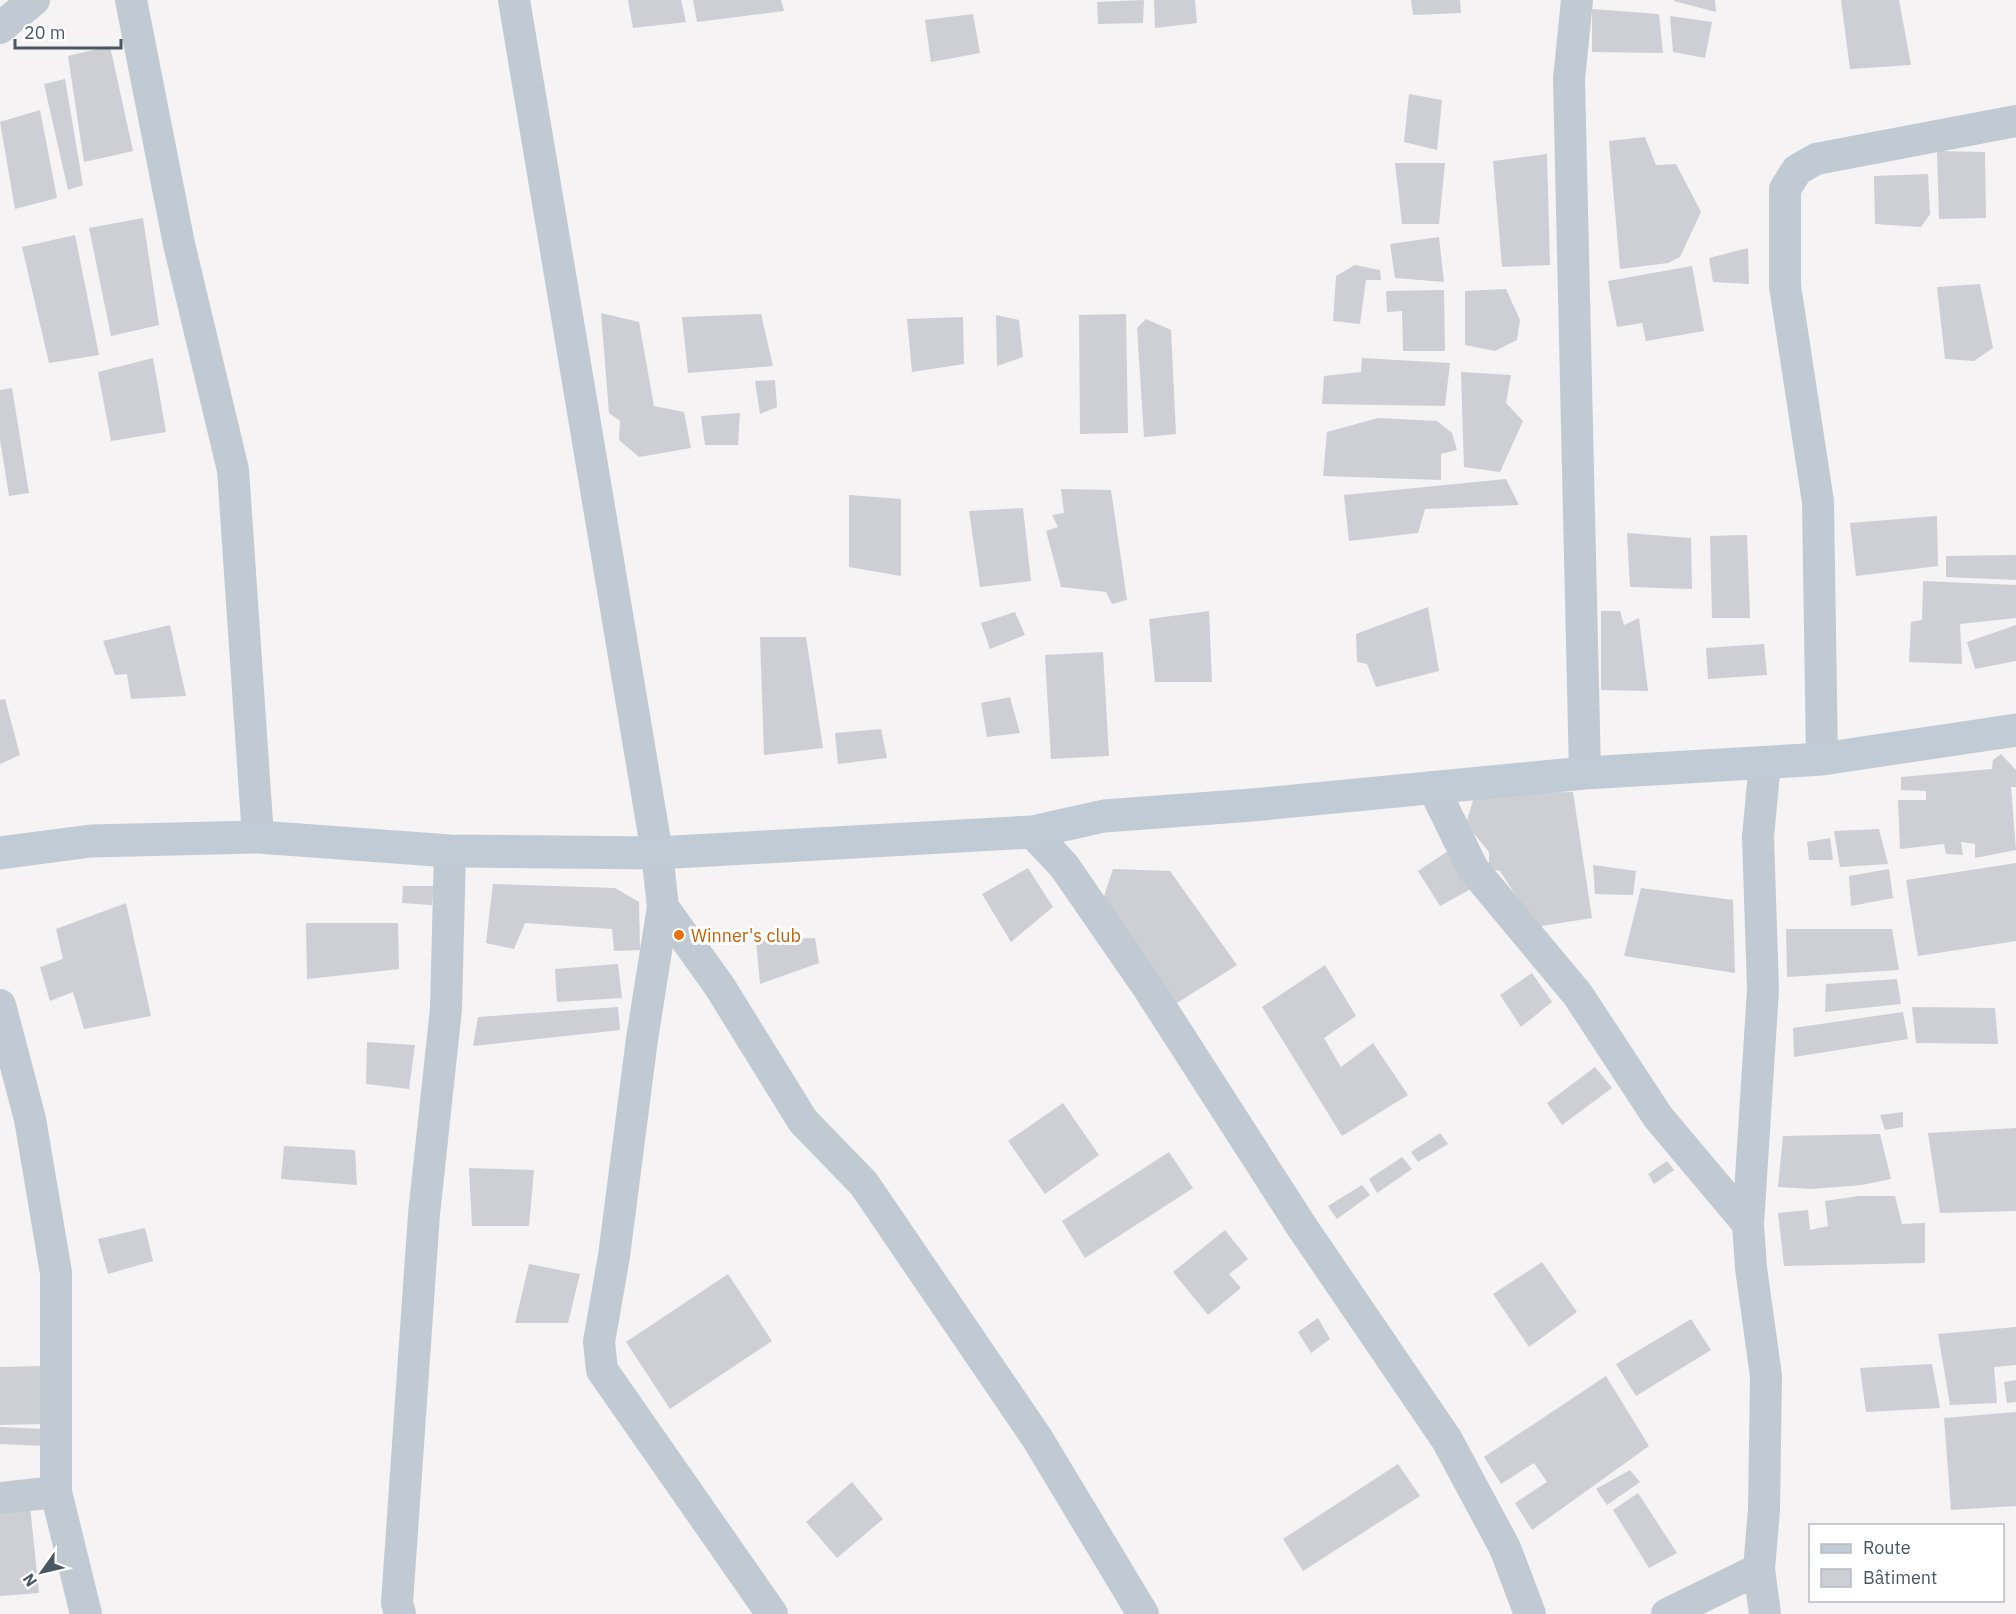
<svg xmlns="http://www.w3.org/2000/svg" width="2016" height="1614" viewBox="0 0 2016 1614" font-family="'IBM Plex Sans',sans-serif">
  <rect width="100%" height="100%" fill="#f5f3f3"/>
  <path fill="#cdcfd5" d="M 628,0 L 681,0 L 686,22 L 633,28 Z
    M 693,0 L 781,0 L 784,11 L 697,22 Z
    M 1144,0 L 1143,23 L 1098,24 L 1097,2 Z
    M 1154,0 L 1195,0 L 1197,23 L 1155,28 Z
    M 1411,0 L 1460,0 L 1461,13 L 1413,15 Z
    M 1674,0 L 1715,0 L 1716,12 L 1674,1 Z
    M 1841,0 L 1899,0 L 1911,65 L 1850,69 Z
    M 1592,9 L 1659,14 L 1663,53 L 1592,52 Z
    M 973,14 L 980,53 L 931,62 L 925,20 Z
    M 1670,16 L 1712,22 L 1705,58 L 1673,52 Z
    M 110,46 L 133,151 L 84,162 L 68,56 Z
    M 65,79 L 83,185 L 68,190 L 44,84 Z
    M 1409,94 L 1442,100 L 1437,150 L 1404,142 Z
    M 40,110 L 57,198 L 15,209 L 0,122 Z
    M 1645,137 L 1656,165 L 1676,164 L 1701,212 L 1680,257 L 1668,263 L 1620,269 L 1609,141 Z
    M 1937,151 L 1985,152 L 1986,218 L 1939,219 Z
    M 1547,154 L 1550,265 L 1502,267 L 1493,161 Z
    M 1395,163 L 1445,163 L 1439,224 L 1402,224 Z
    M 1928,174 L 1930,214 L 1921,227 L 1875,224 L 1874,176 Z
    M 143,218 L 159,325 L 111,336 L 89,228 Z
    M 75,235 L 99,355 L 49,363 L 22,247 Z
    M 1439,237 L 1444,282 L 1395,278 L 1390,244 Z
    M 1748,248 L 1749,284 L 1713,282 L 1709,258 Z
    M 1355,265 L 1380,270 L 1381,280 L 1366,280 L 1360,324 L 1333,321 L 1336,276 Z
    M 1692,266 L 1704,331 L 1646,341 L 1642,323 L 1617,327 L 1608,281 Z
    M 1980,284 L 1993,348 L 1974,361 L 1945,359 L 1937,287 Z
    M 1506,289 L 1520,320 L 1517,340 L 1495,351 L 1465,345 L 1465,291 Z
    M 1444,290 L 1445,351 L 1403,351 L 1402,311 L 1387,312 L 1386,291 Z
    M 601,313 L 639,322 L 654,406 L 684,412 L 691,448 L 639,457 L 619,440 L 620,421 L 609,413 Z
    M 761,314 L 773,366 L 688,373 L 682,317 Z
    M 1126,314 L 1128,433 L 1080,434 L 1079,315 Z
    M 996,315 L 1019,320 L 1023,357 L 997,366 Z
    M 963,317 L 964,364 L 912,372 L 907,319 Z
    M 1146,319 L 1171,330 L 1176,434 L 1144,437 L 1137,328 Z
    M 153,358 L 166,432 L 111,441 L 98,372 Z
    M 1362,358 L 1450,363 L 1445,406 L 1322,404 L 1324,376 L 1361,372 Z
    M 1461,372 L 1511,375 L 1506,403 L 1523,421 L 1500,472 L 1464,467 Z
    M 775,380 L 777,407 L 760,414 L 755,381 Z
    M 12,388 L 29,493 L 9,496 L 0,440 L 0,390 Z
    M 740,413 L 738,445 L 705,445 L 701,416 Z
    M 1378,418 L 1437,421 L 1452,433 L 1457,450 L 1441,454 L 1441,480 L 1323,476 L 1327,432 Z
    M 1506,479 L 1519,505 L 1425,509 L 1418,533 L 1349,541 L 1344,495 Z
    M 1061,489 L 1111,490 L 1127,600 L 1112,604 L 1106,592 L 1061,587 L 1046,531 L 1058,527 L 1052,515 L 1064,513 Z
    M 849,495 L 901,499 L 901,576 L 849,567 Z
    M 1023,508 L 1031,581 L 980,587 L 969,511 Z
    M 1937,516 L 1938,566 L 1856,576 L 1850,523 Z
    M 1627,533 L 1691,538 L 1692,589 L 1630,587 Z
    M 1747,535 L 1750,618 L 1712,618 L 1710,536 Z
    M 2016,555 L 2016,580 L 1946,577 L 1946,556 Z
    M 1923,581 L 2016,585 L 2016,618 L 1960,624 L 1962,664 L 1909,662 L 1911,622 L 1922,620 Z
    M 1428,607 L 1439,671 L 1376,687 L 1367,664 L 1357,662 L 1356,634 Z
    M 1209,611 L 1212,682 L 1155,682 L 1149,619 Z
    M 1601,611 L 1620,611 L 1624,625 L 1639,618 L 1648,691 L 1601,690 Z
    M 1015,612 L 1025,635 L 990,649 L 981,623 Z
    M 170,625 L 186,696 L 131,699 L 127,674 L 115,675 L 103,641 Z
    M 2016,625 L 2016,661 L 1975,669 L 1967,642 Z
    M 760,637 L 806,637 L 823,748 L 764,755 Z
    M 1764,644 L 1767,675 L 1708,679 L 1706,648 Z
    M 1103,652 L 1109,756 L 1051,759 L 1045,655 Z
    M 1010,697 L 1020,733 L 987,737 L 981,703 Z
    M 5,699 L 20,755 L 0,764 L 0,700 Z
    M 881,729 L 887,758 L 838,764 L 835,733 Z
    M 2001,754 L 2016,770 L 2016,787 L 2011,787 L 2016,850 L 1975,858 L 1975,844 L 1961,842 L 1963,855 L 1946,854 L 1944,844 L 1900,849 L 1898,800 L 1926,800 L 1926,791 L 1901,790 L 1901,777 L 1992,769 L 1993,760 Z
    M 1573,792 L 1592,918 L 1536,927 L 1500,871 L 1489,869 L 1489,852 L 1466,824 L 1475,794 Z
    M 1879,829 L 1888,864 L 1840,867 L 1834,831 Z
    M 1830,838 L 1833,860 L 1809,860 L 1807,842 Z
    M 1451,849 L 1473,888 L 1440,906 L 1418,871 Z
    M 2016,863 L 2016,941 L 1918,956 L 1906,880 Z
    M 1593,865 L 1636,871 L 1633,895 L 1595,894 Z
    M 1028,868 L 1053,907 L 1011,942 L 982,894 Z
    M 1113,869 L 1170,871 L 1237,965 L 1177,1003 L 1103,899 Z
    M 1889,869 L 1893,898 L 1851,906 L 1849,876 Z
    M 493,884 L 615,888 L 639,902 L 640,950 L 614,951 L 612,929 L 525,923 L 514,949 L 486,943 Z
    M 403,886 L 434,886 L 432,905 L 402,903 Z
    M 1641,888 L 1733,900 L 1735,973 L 1624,956 Z
    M 126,903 L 151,1016 L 84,1029 L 73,992 L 50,1001 L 40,967 L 63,959 L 56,929 Z
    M 306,923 L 398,923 L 399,969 L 307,979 Z
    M 1786,929 L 1892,929 L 1899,970 L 1787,977 Z
    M 815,938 L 819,963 L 760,984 L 756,940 Z
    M 618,964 L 622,998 L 557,1002 L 555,969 Z
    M 1325,965 L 1356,1016 L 1324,1038 L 1341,1067 L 1373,1043 L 1408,1095 L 1342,1136 L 1262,1007 Z
    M 1532,973 L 1552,1002 L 1521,1027 L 1500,995 Z
    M 1897,979 L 1901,1004 L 1825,1012 L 1826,984 Z
    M 618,1007 L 620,1030 L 473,1046 L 478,1017 Z
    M 1912,1007 L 1995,1008 L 1998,1044 L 1916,1043 Z
    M 1903,1012 L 1908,1039 L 1794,1057 L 1793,1028 Z
    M 367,1042 L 415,1045 L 409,1089 L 366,1084 Z
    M 1595,1067 L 1612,1088 L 1562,1125 L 1547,1103 Z
    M 1063,1103 L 1099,1155 L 1045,1194 L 1008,1141 Z
    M 1903,1112 L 1903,1127 L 1885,1130 L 1880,1115 Z
    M 2016,1128 L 2016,1211 L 1940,1213 L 1928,1133 Z
    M 1440,1133 L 1448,1144 L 1418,1162 L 1411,1152 Z
    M 1880,1134 L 1891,1179 L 1862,1185 L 1811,1189 L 1778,1187 L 1783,1136 Z
    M 284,1146 L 355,1150 L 357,1185 L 281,1179 Z
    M 1169,1152 L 1193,1188 L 1085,1258 L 1062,1221 Z
    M 1402,1157 L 1412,1169 L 1377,1193 L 1369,1179 Z
    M 1667,1161 L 1674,1170 L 1654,1184 L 1648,1174 Z
    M 469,1168 L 534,1170 L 529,1226 L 472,1226 Z
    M 1362,1185 L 1370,1195 L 1337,1219 L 1328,1206 Z
    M 1859,1196 L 1895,1196 L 1902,1224 L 1925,1223 L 1925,1263 L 1784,1266 L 1778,1213 L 1808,1210 L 1810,1230 L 1828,1226 L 1825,1201 Z
    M 145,1228 L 153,1261 L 108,1274 L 98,1239 Z
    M 1225,1230 L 1248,1259 L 1229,1274 L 1241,1288 L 1208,1315 L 1173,1272 Z
    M 1542,1262 L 1577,1312 L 1529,1347 L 1493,1294 Z
    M 529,1264 L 580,1274 L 568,1323 L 515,1323 Z
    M 728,1274 L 772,1341 L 670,1409 L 626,1342 Z
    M 1318,1318 L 1330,1339 L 1311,1353 L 1298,1332 Z
    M 1691,1319 L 1711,1350 L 1636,1396 L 1616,1364 Z
    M 2016,1327 L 2016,1365 L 1994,1367 L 1997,1403 L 1950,1405 L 1938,1334 Z
    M 1932,1364 L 1940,1408 L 1866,1412 L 1860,1368 Z
    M 43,1366 L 45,1424 L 0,1425 L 0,1367 Z
    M 1606,1376 L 1649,1446 L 1532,1530 L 1515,1503 L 1547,1482 L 1534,1463 L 1501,1484 L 1484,1457 Z
    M 2016,1380 L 2016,1402 L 2007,1403 L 2004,1382 Z
    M 2016,1412 L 2016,1506 L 1951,1510 L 1944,1418 Z
    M 0,1427 L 45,1429 L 45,1446 L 0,1444 Z
    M 1398,1464 L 1420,1496 L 1303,1571 L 1283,1539 Z
    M 1630,1470 L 1640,1482 L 1607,1505 L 1596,1489 Z
    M 852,1482 L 883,1519 L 837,1558 L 806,1522 Z
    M 1638,1493 L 1677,1553 L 1649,1568 L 1613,1510 Z
    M 30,1506 L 39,1593 L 0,1596 L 0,1512 Z"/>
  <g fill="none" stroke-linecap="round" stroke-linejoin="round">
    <path stroke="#c1cad2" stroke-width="32" d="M 131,0 L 179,244 L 233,470 L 258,837
      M 514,0 L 657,853 L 663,907 L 642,1039 L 614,1256 L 599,1342 L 602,1370 L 772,1614
      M 1577,0 L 1569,79 L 1585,773
      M 0,28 L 34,0
      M 1822,759 L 1818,502 L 1785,286 L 1785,189 L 1797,170 L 1816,159 L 2016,121
      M 1765,762 L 1758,837 L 1763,990 L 1748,1224 L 1751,1268 L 1766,1376 L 1764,1510 L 1759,1569 L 1765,1614
      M 1433,787 L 1473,869 L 1578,995 L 1658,1117 L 1748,1224
      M 1032,832 L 1064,866 L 1149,989 L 1302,1227 L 1447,1440 L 1505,1548 L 1530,1614
      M 663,907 L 720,987 L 803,1121 L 864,1184 L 1037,1438 L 1143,1614
      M 0,1005 L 30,1119 L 56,1273 L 56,1492 L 86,1614
      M 0,1498 L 56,1492
      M 400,1614 L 397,1603 L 424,1214 L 446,1009 L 450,851
      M 1667,1614 L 1759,1569"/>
    <path stroke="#c1cbd6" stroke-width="33" d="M 0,853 L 91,841 L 258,837 L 450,851 L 657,853 L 1032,832 L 1104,816 L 1252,805 L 1585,773 L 1822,759 L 2016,730"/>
  </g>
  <circle fill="#e8710a" stroke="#fff" stroke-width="2" cx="679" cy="935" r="6"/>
  <g text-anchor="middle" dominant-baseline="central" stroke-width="6" stroke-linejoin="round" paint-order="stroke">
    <g font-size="18" fill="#c56008" stroke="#fff" text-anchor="start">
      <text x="691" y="935">Winner's club</text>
    </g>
  </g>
  <rect x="1809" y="1524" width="195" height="78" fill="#ffffff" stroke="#b7bbc0" stroke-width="1.5"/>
  <rect x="1821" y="1544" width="30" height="9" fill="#c1cbd6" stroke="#b7bbc0" stroke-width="1.5"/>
  <text x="1863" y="1554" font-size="18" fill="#4a5661">Route</text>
  <rect x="1821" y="1569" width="30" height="18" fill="#cdcfd5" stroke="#b7bbc0" stroke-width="1.5"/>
  <text x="1863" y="1584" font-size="18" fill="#4a5661">Bâtiment</text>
  <g transform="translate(42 1572) rotate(236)" stroke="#ffffff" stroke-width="4.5" paint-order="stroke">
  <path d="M0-4.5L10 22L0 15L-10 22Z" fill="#4a5661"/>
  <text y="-9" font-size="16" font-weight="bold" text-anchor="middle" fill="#4a5661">N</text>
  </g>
  <path d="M15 39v9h106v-9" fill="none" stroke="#4a5661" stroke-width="3"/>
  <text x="24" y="39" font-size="18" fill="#4a5661" stroke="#ffffff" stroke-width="4.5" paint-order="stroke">20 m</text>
</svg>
